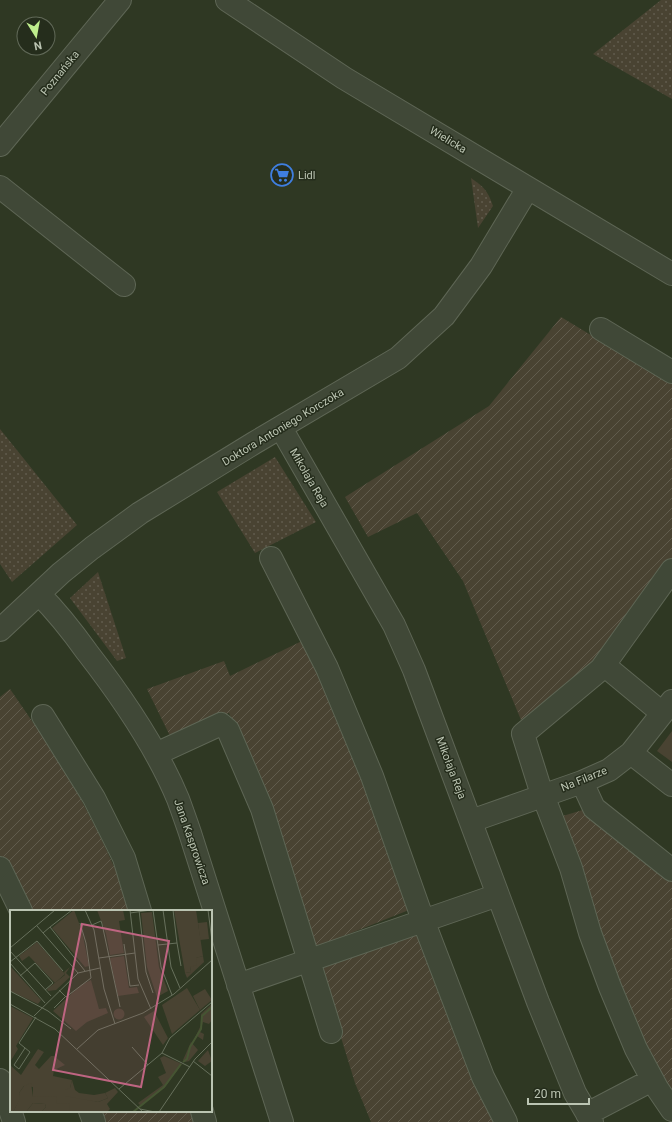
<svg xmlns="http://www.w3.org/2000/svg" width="672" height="1122" viewBox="0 0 672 1122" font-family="Roboto,sans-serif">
  <defs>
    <pattern id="grass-dots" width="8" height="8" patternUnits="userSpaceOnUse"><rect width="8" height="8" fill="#494332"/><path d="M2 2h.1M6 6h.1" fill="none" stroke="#615c4d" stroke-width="1.8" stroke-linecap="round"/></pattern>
    <pattern id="garden-furrows" width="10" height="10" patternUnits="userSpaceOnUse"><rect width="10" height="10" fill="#494332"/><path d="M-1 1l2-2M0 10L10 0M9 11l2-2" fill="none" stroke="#615c4d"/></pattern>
  </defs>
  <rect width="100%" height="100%" fill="#2f3823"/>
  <path fill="url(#grass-dots)" d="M 661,0 L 672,0 L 672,99 L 593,54 Z
    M 471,178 C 484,187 488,191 493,206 L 478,228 Z
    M 0,429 L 77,525 L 12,582 L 0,564 Z
    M 275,457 L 316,522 L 255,553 L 217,492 Z
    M 98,572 L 126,658 L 117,661 L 70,598 Z"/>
  <path fill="#494332" d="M 672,731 L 672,762 L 657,751 Z"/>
  <path fill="url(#garden-furrows)" d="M 561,317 L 672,384 L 672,561 L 591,672 L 521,720 L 463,581 L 417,513 L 368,537 L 345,497 L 489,406 Z
    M 302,641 L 366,776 L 409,910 L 316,947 L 286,849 L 229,713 L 171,738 L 147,689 L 224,661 L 230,676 Z
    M 10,689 L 65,769 L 100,836 L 128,897 L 133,911 L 31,911 L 0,857 L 0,697 Z
    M 586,809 L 672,878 L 672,1095 L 629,1015 L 556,818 Z
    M 417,934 L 497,1122 L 371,1122 L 355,1083 L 320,969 Z
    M 102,1111 L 193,1111 L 196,1122 L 106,1122 Z"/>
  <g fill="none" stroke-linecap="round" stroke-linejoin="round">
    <g stroke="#5e6655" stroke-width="24">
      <path id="minor" d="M 227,0 L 344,78 L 672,274
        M 0,145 L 120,0
        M 0,187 L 124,285
        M 601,329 L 672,372
        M 281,428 L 394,625 L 414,670 L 538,1002 L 575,1093 L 592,1122
        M 271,558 L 327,668 L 372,776 L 423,920 L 483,1077 L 506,1122
        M 672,570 L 601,669 L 523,734 L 539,785 L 571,868 L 590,933 L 610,987 L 636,1049 L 657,1088 L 672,1110
        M 39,594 C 57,612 72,631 87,652 C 122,697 156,746 178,799 C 182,810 186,821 190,833 L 282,1122
        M 0,630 L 61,573 L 92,548 L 140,513 L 254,443 L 398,358 L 444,316 L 481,266 L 528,188
        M 604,665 L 662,713
        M 43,716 L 94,798 L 124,858 L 140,911
        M 631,753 L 672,785
        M 156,754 L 221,724 L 228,730 L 262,809 L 331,1032
        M 582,782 L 594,808 L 672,870
        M 471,821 L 582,782 L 609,770 L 631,753 L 672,701
        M 0,868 L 21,911
        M 238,985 L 498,895
        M 0,1080 L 14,1122
        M 90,1111 L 94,1122
        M 202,1111 L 205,1122
        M 587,1114 L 652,1080"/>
    </g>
    <use href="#minor" stroke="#404837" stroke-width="22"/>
  </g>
  <defs>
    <g id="supermarket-ring" transform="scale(1.15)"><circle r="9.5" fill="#252d1c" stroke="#3f7fe0" stroke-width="1.5"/><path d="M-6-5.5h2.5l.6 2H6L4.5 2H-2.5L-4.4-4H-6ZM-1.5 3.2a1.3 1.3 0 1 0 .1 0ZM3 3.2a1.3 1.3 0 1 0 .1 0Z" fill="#3f7fe0"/></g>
  </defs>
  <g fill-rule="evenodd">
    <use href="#supermarket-ring" x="282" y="175"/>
  </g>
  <g text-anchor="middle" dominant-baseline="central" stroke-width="3" stroke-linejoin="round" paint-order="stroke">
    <g font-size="11" fill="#bbc4b2" stroke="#252d1c">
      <text transform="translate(60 73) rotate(-51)">Poznańska</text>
      <text transform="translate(448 140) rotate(31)">Wielicka</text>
      <text transform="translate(283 427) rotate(-31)">Doktora Antoniego Korczoka</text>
      <text transform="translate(309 478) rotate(60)">Mikołaja Reja</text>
      <text transform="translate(451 768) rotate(69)">Mikołaja Reja</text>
      <text transform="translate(584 779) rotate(-22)">Na Filarze</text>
      <text transform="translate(192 842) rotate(71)">Jana Kasprowicza</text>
    </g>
    <g font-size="11" fill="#bbc4b2" stroke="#252d1c" text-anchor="start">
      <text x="298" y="175">Lidl</text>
    </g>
  </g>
  <g transform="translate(10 910)">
    <rect width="202" height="202" fill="#2f3823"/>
    <path d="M 197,12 L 199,29 L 190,30 L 188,13 ZM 60,57 L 56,63 L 60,67 L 46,80 L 38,81 L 37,79 L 55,65 L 54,62 ZM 177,78 L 190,100 L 162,124 L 152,95 ZM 0,96 L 23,108 L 6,136 L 8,139 L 0,152 ZM103.5 104a5.5 5.5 0 1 1 11 0a5.5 5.5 0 1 1-11 0ZM 144,101 L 158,128 L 153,135 L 134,107 ZM 181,132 L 188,140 L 179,151 L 175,152 L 173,150 ZM 28,139 L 34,142 L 25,155 L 29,159 L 41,146 L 44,146 L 55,155 L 44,160 L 43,166 L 62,170 L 60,178 L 77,189 L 88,192 L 98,188 L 95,183 L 105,178 L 108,182 L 97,194 L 100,199 L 97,202 L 60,202 L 47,194 L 23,187 L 23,177 L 14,176 L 9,183 L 11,188 L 3,202 L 0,202 L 0,155 L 11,165 ZM 198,140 L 202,151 L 195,156 L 188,151 ZM 154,146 L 172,154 L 155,177 L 131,196 L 128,193 L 153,175 L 148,167 L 156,163 L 150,148 ZM 23,193 L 35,194 L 36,197 L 31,202 L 16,202 Z" fill="#494332"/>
    <path d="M 193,46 L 194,52 L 177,68 L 175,63 L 181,62 L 180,57 L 185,48 ZM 195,79 L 202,90 L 190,100 L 183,86 ZM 202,94 L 202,110 L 199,114 L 193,112 L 190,122 L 194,124 L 193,130 L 187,126 L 182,134 L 191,115 L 191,104 ZM 62,170 L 65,180 L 69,183 L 84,185 L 95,183 L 98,188 L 88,192 L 55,186 L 55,180 L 60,178 ZM 21,173 L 23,187 L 46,186 L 47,194 L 59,193 L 60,202 L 31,202 L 36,197 L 35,194 L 23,193 L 16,202 L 3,202 L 10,188 L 9,183 L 14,176 Z" fill="#494332"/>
    <path d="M 64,0 L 72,21 L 79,56 L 75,57 L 42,18 ZM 87,0 L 113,0 L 115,10 L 109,11 L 114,43 L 100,45 L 96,24 ZM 164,0 L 186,0 L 193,46 L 186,48 L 187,55 L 180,57 L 181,62 L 175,63 ZM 142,2 L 149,57 L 158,81 L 147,87 L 137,57 L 131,3 ZM 27,32 L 55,64 L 45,73 L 19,46 L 12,51 L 9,46 ZM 114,46 L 119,78 L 127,77 L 129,83 L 108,86 L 100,48 ZM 0,56 L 31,90 L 28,94 L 0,81 ZM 81,70 L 89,99 L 96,98 L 98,103 L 77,112 L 66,121 L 43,101 L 71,75 Z" fill="#494332"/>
    <path fill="none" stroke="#455532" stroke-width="2" d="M 173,152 L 177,149 L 180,137 L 191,119 L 192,106 L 202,97M 123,202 L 154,177 L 171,154"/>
    <path fill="none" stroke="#67705c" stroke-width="1" d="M 75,0 L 84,20 L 94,79 L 105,114M 120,0 L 128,69 L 141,99M 129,0 L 136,62 L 143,83M 143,0 L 151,57 L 162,85M 153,0 L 161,57 L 170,78M 198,0 L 202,31M 120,3 L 141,0M 82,15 L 91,11 L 92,14 L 110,97M 27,16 L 68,63M 40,17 L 62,0M 33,23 L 40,17 L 75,61M 167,33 L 171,56M 114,34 L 120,76 L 129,75M 148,35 L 167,33 L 163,0M 0,38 L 45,0M 0,41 L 41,86M 89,48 L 125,43M 0,52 L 27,31 L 53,61M 0,53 L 35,93M 10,66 L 25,53 L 43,73 L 35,80M 49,80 L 56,87 L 81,68 L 76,33 L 70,13M 0,81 L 38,101 L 61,119M 0,94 L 45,119 L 133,202M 44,98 L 55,87M 24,106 L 68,63 L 90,58M 122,137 L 138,155M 15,138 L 4,155 L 9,159 L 20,142 L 9,133 L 26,107M 67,139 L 88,120 L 133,103 L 164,84 L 202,50M 152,143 L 180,157M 183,151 L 202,166M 109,179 L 152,143 L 160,128 L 202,92M 130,199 L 145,202M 149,202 L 185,149 L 202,132"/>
    <path fill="#bf6582" fill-opacity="0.15" stroke="#bf6582" stroke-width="2" d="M 72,14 L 159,31 L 131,177 L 43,160 Z"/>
    <rect width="202" height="202" fill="none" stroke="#bbc4b2" stroke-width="2"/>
  </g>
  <g transform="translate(36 36) rotate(169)"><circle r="19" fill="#252d1c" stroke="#616958"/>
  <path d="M0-3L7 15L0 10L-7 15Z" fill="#bfee8d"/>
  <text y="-6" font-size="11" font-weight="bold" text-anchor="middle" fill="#bbc4b2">N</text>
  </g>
  <path d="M528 1098v6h61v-6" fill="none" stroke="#bbc4b2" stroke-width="2"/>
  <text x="534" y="1098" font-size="12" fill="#bbc4b2" stroke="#252d1c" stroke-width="3" paint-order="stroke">20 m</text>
</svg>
